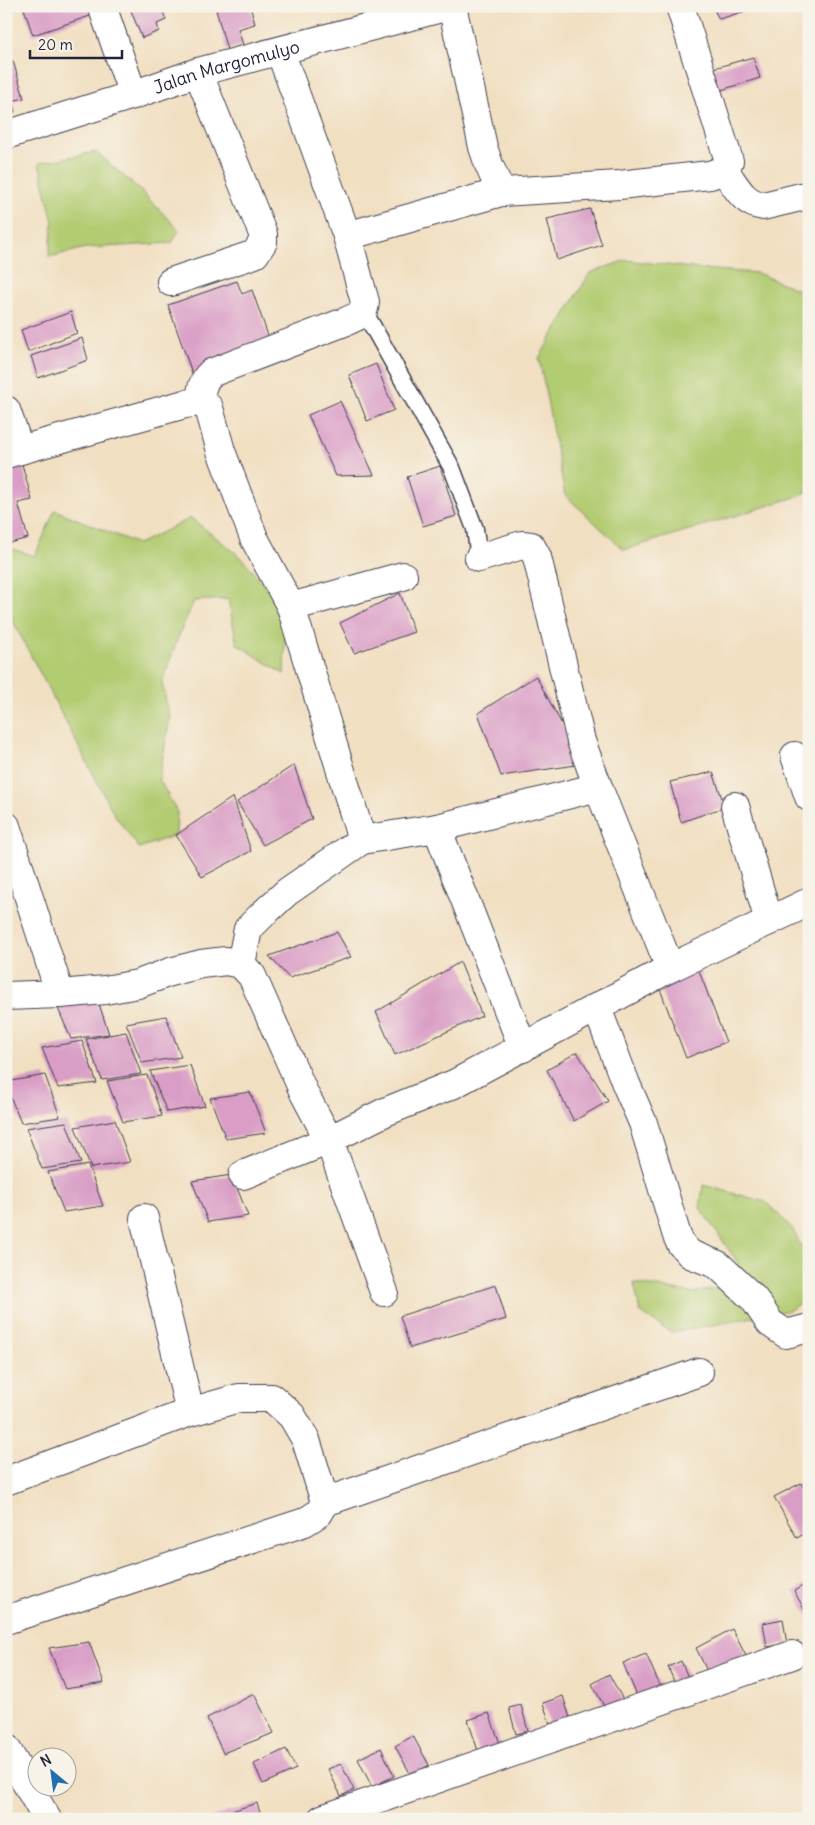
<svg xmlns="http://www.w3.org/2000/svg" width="815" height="1825" viewBox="0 0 815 1825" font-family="Delius,sans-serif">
  <rect width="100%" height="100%" fill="#f7f3e8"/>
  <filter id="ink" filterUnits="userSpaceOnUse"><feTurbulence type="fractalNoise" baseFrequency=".02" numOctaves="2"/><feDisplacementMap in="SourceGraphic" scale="10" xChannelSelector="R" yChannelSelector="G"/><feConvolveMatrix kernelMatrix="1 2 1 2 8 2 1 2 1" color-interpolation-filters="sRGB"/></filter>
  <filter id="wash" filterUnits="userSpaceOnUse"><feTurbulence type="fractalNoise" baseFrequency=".0096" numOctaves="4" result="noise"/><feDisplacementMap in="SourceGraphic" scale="20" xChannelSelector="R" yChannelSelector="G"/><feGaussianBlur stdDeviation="1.12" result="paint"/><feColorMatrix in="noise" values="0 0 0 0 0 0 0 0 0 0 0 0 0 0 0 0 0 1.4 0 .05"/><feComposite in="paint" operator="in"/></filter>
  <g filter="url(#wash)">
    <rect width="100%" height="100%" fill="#f1dfc1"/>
    <path fill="#b2cc72" stroke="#6a7756" d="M 96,152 L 141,191 L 179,230 L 172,243 L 86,248 L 49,257 L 53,222 L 39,163 Z
      M 626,260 L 700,269 L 757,273 L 809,294 L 809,490 L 799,496 L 624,550 L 565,495 L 539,358 L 590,273 Z
      M 55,510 L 138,544 L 191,518 L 242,558 L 286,612 L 284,674 L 237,644 L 228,599 L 194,601 L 179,635 L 162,683 L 170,718 L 159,779 L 177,812 L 176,835 L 139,848 L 114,814 L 6,608 L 6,547 L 35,556 Z
      M 703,1185 L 766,1202 L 792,1228 L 809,1262 L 809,1296 L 790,1310 L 671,1333 L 640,1312 L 634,1283 L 692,1293 L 727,1287 L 738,1263 L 700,1208 Z"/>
    <g id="blocks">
      <path fill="#d99dc6" d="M 23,6 L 90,6 L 93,15 L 33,35 Z
        M 129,6 L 161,6 L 166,20 L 157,24 L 159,31 L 142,38 Z
        M 215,6 L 250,6 L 255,24 L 238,29 L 243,45 L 227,50 Z
        M 712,6 L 759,6 L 759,7 L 719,19 Z
        M 753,57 L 760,78 L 715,92 L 711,69 Z
        M 13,61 L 24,98 L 12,101 L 15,112 L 6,114 L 6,63 Z
        M 590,209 L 602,245 L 557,260 L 547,219 Z
        M 237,281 L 242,294 L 252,290 L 271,344 L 192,373 L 168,305 Z
        M 71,312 L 77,333 L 28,352 L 21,330 Z
        M 82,338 L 88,360 L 38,378 L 31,356 Z
        M 376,364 L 394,410 L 367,421 L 349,375 Z
        M 340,401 L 374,475 L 336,476 L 308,415 Z
        M 20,457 L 32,500 L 18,503 L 28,538 L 6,544 L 6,461 Z
        M 440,466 L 456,516 L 423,526 L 407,477 Z
        M 400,593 L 414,632 L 354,653 L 340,623 Z
        M 536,676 L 583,764 L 501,776 L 478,713 Z
        M 294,765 L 312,819 L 263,845 L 237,802 Z
        M 713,772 L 725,807 L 681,822 L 670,782 Z
        M 233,797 L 251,851 L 202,877 L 176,835 Z
        M 337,932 L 351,957 L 289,978 L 269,956 Z
        M 460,962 L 482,1016 L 395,1055 L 376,1012 Z
        M 696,963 L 726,1042 L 686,1058 L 660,989 Z
        M 95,992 L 109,1034 L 71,1039 L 54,999 Z
        M 166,1016 L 181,1057 L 142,1063 L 126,1023 Z
        M 126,1032 L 141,1074 L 102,1080 L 86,1039 Z
        M 82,1041 L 97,1083 L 58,1088 L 42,1048 Z
        M 577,1052 L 608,1101 L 574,1121 L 547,1070 Z
        M 190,1065 L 205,1106 L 167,1112 L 150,1071 Z
        M 45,1075 L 60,1117 L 21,1123 L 6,1086 L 6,1082 Z
        M 147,1075 L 162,1116 L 123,1122 L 107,1081 Z
        M 250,1092 L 266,1133 L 226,1139 L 210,1098 Z
        M 115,1120 L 130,1162 L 91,1168 L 75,1127 Z
        M 66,1122 L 81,1163 L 42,1169 L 26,1128 Z
        M 88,1165 L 103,1206 L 64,1212 L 48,1172 Z
        M 232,1175 L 248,1216 L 208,1222 L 192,1181 Z
        M 496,1285 L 506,1319 L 410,1348 L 400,1316 Z
        M 801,1483 L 809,1497 L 809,1531 L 797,1538 L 774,1497 Z
        M 809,1582 L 809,1618 L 794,1591 Z
        M 783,1619 L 787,1644 L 767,1647 L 763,1623 Z
        M 732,1629 L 746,1656 L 709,1675 L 696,1648 Z
        M 89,1642 L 104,1683 L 65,1689 L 49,1648 Z
        M 646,1654 L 660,1686 L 637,1696 L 623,1663 Z
        M 681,1661 L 692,1687 L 679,1693 L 668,1667 Z
        M 609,1674 L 627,1707 L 610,1717 L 592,1684 Z
        M 254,1694 L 274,1733 L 223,1753 L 207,1718 Z
        M 563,1696 L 571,1721 L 551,1727 L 543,1703 Z
        M 521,1705 L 528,1731 L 516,1734 L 509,1708 Z
        M 489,1713 L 502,1749 L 480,1757 L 468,1720 Z
        M 413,1736 L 429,1765 L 411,1775 L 395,1746 Z
        M 381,1748 L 394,1776 L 372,1787 L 358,1759 Z
        M 286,1749 L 296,1769 L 263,1784 L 254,1764 Z
        M 341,1764 L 354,1790 L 341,1796 L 328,1769 Z
        M 257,1803 L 262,1819 L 209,1819 L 209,1818 Z"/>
    </g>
  </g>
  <g filter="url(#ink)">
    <use href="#blocks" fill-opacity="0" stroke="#413e4f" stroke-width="1"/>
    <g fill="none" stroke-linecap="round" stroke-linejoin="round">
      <g stroke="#413e4f" stroke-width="19">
        <path id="lane" d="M 364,311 L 452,468 L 475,529 L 479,558"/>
      </g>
      <g stroke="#413e4f" stroke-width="30">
        <g id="street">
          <path d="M 102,6 L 133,95"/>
          <path d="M 452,6 L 483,147 L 489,165 L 501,192 L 619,185 L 710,175 L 724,170 L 729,161 L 680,6"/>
          <path id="s1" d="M 6,135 L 133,95 L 198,72 L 449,6"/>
          <path d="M 724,170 C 736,185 742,203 763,206 L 809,195"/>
          <path d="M 347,236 L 501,192"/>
          <path d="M 171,282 L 255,254 L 263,242 L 263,234 L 198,72"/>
          <path d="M 200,402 C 201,391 202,381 211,373 L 347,321 C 359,315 364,316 365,302 L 347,236 L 280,51"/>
          <path d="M 6,410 L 20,450"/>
          <path d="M 6,454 L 185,404 L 200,402 L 209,408 L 221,451 L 254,538 L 291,607 L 362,840 L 287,892 L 263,914 L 248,929 L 241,964"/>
          <path d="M 479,558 L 522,545 L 531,546 L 537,557 L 581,741 L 598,787 L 670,968"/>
          <path d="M 291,607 L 403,576"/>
          <path d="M 795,756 L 809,797"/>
          <path d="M 735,806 L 769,921"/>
          <path d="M 6,826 L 60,994"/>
          <path d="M 437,828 L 523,1048"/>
          <path d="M 362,840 L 437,828 L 598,787"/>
          <path d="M 6,996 L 60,994 L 105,990 L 138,984 L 170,972 L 201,964 L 226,961 L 241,964 L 252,976 L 305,1095 L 329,1140 L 385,1112 L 454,1084 L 670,968 L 809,902"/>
          <path d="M 597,1008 L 626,1084 L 643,1123 L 677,1236 L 681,1244 L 690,1254 L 718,1265 L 754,1299 L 770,1323 L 786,1334 L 809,1328"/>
          <path d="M 243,1175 L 329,1140 L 384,1292"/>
          <path d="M 144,1218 L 190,1412"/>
          <path d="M 6,1481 L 190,1412 L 239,1398 L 272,1398 L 292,1416 L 306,1440 L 325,1502"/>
          <path d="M 6,1620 L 305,1522 L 319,1513 L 325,1502 L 699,1372"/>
          <path d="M 6,1748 L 47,1819"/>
          <path d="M 322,1819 L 792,1655"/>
        </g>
      </g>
      <use href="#lane" stroke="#fff" stroke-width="16"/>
      <use href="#street" stroke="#fff" stroke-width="28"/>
    </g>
  </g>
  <g text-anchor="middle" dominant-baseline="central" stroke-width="4" stroke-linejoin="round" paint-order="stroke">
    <g font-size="18" fill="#22223b" stroke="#f7f3e8">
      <text stroke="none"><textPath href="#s1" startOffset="231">Jalan Margomulyo</textPath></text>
    </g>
  </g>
  <rect width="815" height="1825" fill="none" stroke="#f7f3e8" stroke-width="25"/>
  <g transform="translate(52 1772) rotate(331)"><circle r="24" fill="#f7f3e8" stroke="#a29fa3"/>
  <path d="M0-4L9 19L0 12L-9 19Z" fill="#1f6fb2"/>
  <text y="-8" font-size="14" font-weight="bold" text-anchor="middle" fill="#22223b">N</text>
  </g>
  <path d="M30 50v8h92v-8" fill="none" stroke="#22223b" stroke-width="2.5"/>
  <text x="38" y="50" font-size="15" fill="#22223b" stroke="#f7f3e8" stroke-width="4" paint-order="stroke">20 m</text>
</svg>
